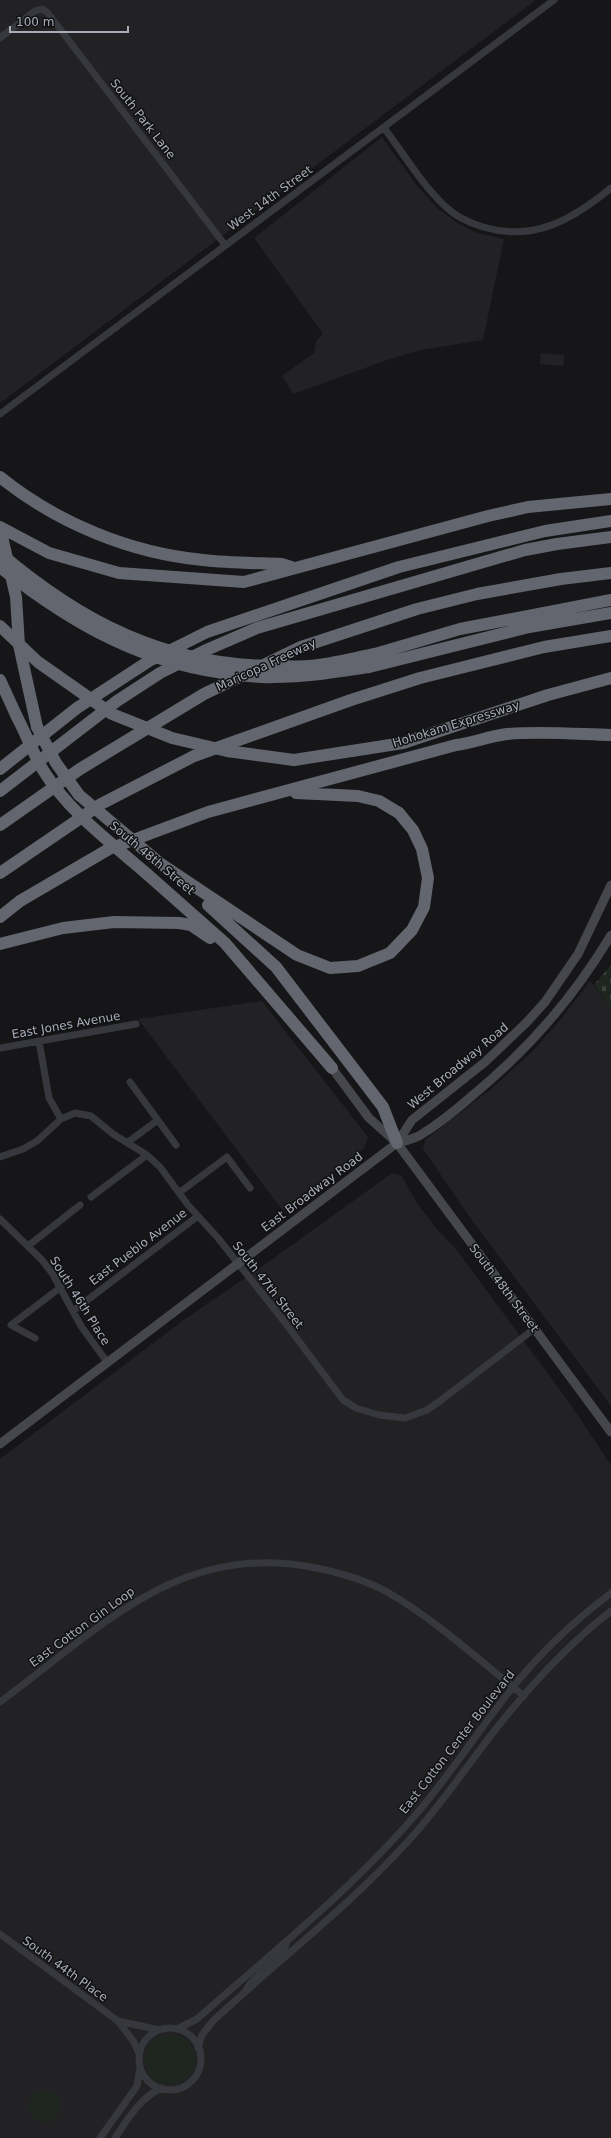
<svg xmlns="http://www.w3.org/2000/svg" width="611" height="2138" viewBox="0 0 611 2138" font-family="'DejaVu Sans',sans-serif">
  <defs>
    <pattern id="cemetery-stones" width="16" height="16" patternUnits="userSpaceOnUse"><rect width="16" height="16" fill="#1e261f"/><path d="M2 7V4a2 2 0 0 1 4 0v3zM10 15v-3a2 2 0 0 1 4 0v3z" fill="#3c433d"/></pattern>
  </defs>
  <rect width="100%" height="100%" fill="#161618"/>
  <path fill="#222225" d="M 0,0 L 536,0 L 0,403 Z
    M 382,137 L 415,183 L 437,208 L 459,224 L 477,233 L 504,239 L 483,340 L 421,350 L 390,359 L 293,394 L 282,376 L 314,353 L 316,341 L 323,334 L 254,238 Z
    M 541,353 L 564,355 L 563,366 L 540,364 Z
    M 590,981 L 611,1008 L 611,1406 L 471,1219 L 423,1149 L 425,1140 L 491,1089 L 533,1051 L 561,1019 Z
    M 262,1001 L 368,1137 L 364,1148 L 283,1211 L 138,1019 Z
    M 392,1173 L 401,1175 L 417,1203 L 436,1228 L 456,1249 L 571,1405 L 611,1465 L 611,2138 L 0,2138 L 0,1459 L 185,1319 L 260,1268 Z"/>
  <path fill="#1e261f" d="M145 2059a25 25 0 1 1 50 0a25 25 0 1 1-50 0Z
    M29 2106a16 16 0 1 1 32 0a16 16 0 1 1-32 0Z"/>
  <path fill="url(#cemetery-stones)" d="M 611,965 L 611,1008 L 594,985 Z"/>
  <g fill="none" stroke-linecap="round" stroke-linejoin="round">
    <path stroke="#37383d" stroke-width="7" d="M 0,38 L 35,11 L 42,9 L 47,12 L 225,245
      M 384,128 C 404,154 422,185 446,207 C 456,217 470,223 483,227 C 534,242 572,220 611,188
      M 0,414 L 554,0
      M 39,1041 L 49,1098 L 61,1119 L 75,1113 L 91,1116 L 113,1134 L 147,1155 L 160,1167 L 188,1205 L 218,1238 L 283,1320 L 343,1400 L 356,1408 L 379,1415 L 405,1418 L 427,1410 L 440,1401 L 534,1329
      M 0,1048 L 136,1024
      M 130,1082 L 176,1145
      M 128,1142 L 158,1120
      M 0,1157 L 23,1149 L 37,1141 L 61,1119
      M 180,1192 L 227,1157 L 250,1188
      M 91,1197 L 147,1155
      M 0,1219 L 42,1260 L 52,1273 L 81,1326 L 107,1362
      M 28,1246 L 80,1205
      M 73,1311 L 198,1216
      M 35,1338 L 11,1325 L 61,1287
      M 0,1702 C 98,1630 178,1542 311,1567 C 338,1572 364,1579 389,1593 C 437,1621 480,1661 524,1696
      M 0,1934 L 118,2021 L 134,2042 L 139,2054
      M 247,1988 C 258,1970 283,1962 287,1941
      M 118,2021 L 159,2030
      M139 2059a31 31 0 1 1 62 0a31 31 0 1 1-62 0Z
      M 177,2029 L 197,2019 C 273,1952 352,1889 418,1812 C 452,1772 480,1728 513,1687 C 541,1652 575,1620 611,1593
      M 198,2048 L 202,2035 L 213,2021 C 278,1960 350,1906 410,1839 C 441,1805 467,1766 495,1730 C 529,1687 567,1645 611,1611
      M 100,2138 L 137,2086 L 140,2067
      M 115,2138 C 128,2119 139,2099 161,2088"/>
    <path stroke="#45474d" stroke-width="9" d="M 332,1068 L 369,1118 L 397,1143 L 611,1432
      M 397,1143 L 412,1120 L 485,1062 L 527,1022 L 545,1002 L 578,954 L 611,885
      M 0,1444 L 397,1143 C 405,1141 415,1139 422,1134 C 440,1123 457,1109 473,1095 C 529,1049 574,997 611,935"/>
    <path stroke="#63666e" stroke-width="12" d="M 0,477 C 57,523 130,553 203,560 C 229,563 256,563 282,564 L 294,568
      M 0,527 L 49,553 L 119,573 L 244,582 L 488,516 L 528,507 L 611,499
      M 0,528 L 16,597 L 19,645 L 37,727
      M 375,654 L 460,629 L 611,600
      M 369,667 L 529,627 L 611,613
      M 0,680 L 17,717
      M 294,760 L 403,743 L 548,695 L 611,678
      M 0,769 L 77,708 L 149,661 L 207,632 L 399,567 L 545,531 L 611,521
      M 0,791 L 117,701 L 160,673 L 204,651 L 257,628 L 525,550 L 557,544 L 611,537
      M 0,825 L 80,769 L 204,694 L 301,647 L 417,609 L 477,594 L 561,579 L 611,573
      M 161,864 L 297,955 L 330,968 L 358,966 L 390,953 L 412,930 L 424,907 L 428,878 L 422,849 L 413,830 L 399,813 L 379,801 L 358,796 L 296,793
      M 0,873 L 101,804 L 194,756 L 351,700 L 420,678 L 544,647 L 611,636
      M 147,874 L 225,943 L 332,1068
      M 208,905 L 276,967 L 383,1107 L 397,1143
      M 0,917 L 20,901 L 109,849 L 208,812 L 456,745 C 473,743 490,736 507,734 C 541,731 576,734 611,735
      M 0,944 L 63,928 L 114,922 L 179,923 L 191,925 L 210,938"/>
    <path stroke="#63666e" stroke-width="12" d="M 0,553 C 81,622 165,665 273,666 C 285,666 298,667 310,666 C 332,664 354,658 375,654
      M 0,567 C 72,624 146,666 240,675 C 250,676 262,678 273,677 C 306,677 337,672 369,667
      M 0,626 L 38,662 L 112,714 L 172,738 L 227,751 L 294,760
      M 17,717 C 26,734 33,753 43,770 C 68,811 110,842 147,874
      M 37,727 L 56,763 L 79,795 L 161,864"/>
  </g>
  <g text-anchor="middle" dominant-baseline="central" stroke-width="3" stroke-linejoin="round" paint-order="stroke">
    <g font-size="12" fill="#a8adb8" stroke="#111113">
      <text transform="translate(143 119) rotate(52)">South Park Lane</text>
      <text transform="translate(270 198) rotate(-36)">West 14th Street</text>
      <text transform="translate(266 665) rotate(-25)">Maricopa Freeway</text>
      <text transform="translate(456 724) rotate(-17)">Hohokam Expressway</text>
      <text transform="translate(152 858) rotate(40)">South 48th Street</text>
      <text transform="translate(66 1025) rotate(-10)">East Jones Avenue</text>
      <text transform="translate(458 1066) rotate(-40)">West Broadway Road</text>
      <text transform="translate(312 1192) rotate(-37)">East Broadway Road</text>
      <text transform="translate(138 1247) rotate(-37)">East Pueblo Avenue</text>
      <text transform="translate(268 1285) rotate(52)">South 47th Street</text>
      <text transform="translate(504 1288) rotate(53)">South 48th Street</text>
      <text transform="translate(80 1301) rotate(58)">South 46th Place</text>
      <text transform="translate(82 1627) rotate(-36)">East Cotton Gin Loop</text>
      <text transform="translate(457 1742) rotate(-52)">East Cotton Center Boulevard</text>
      <text transform="translate(65 1969) rotate(36)">South 44th Place</text>
    </g>
  </g>
  <path d="M10 26v6h118v-6" fill="none" stroke="#a8adb8" stroke-width="2"/>
  <text x="16" y="26" font-size="12" fill="#a8adb8" stroke="#111113" stroke-width="3" paint-order="stroke">100 m</text>
</svg>
